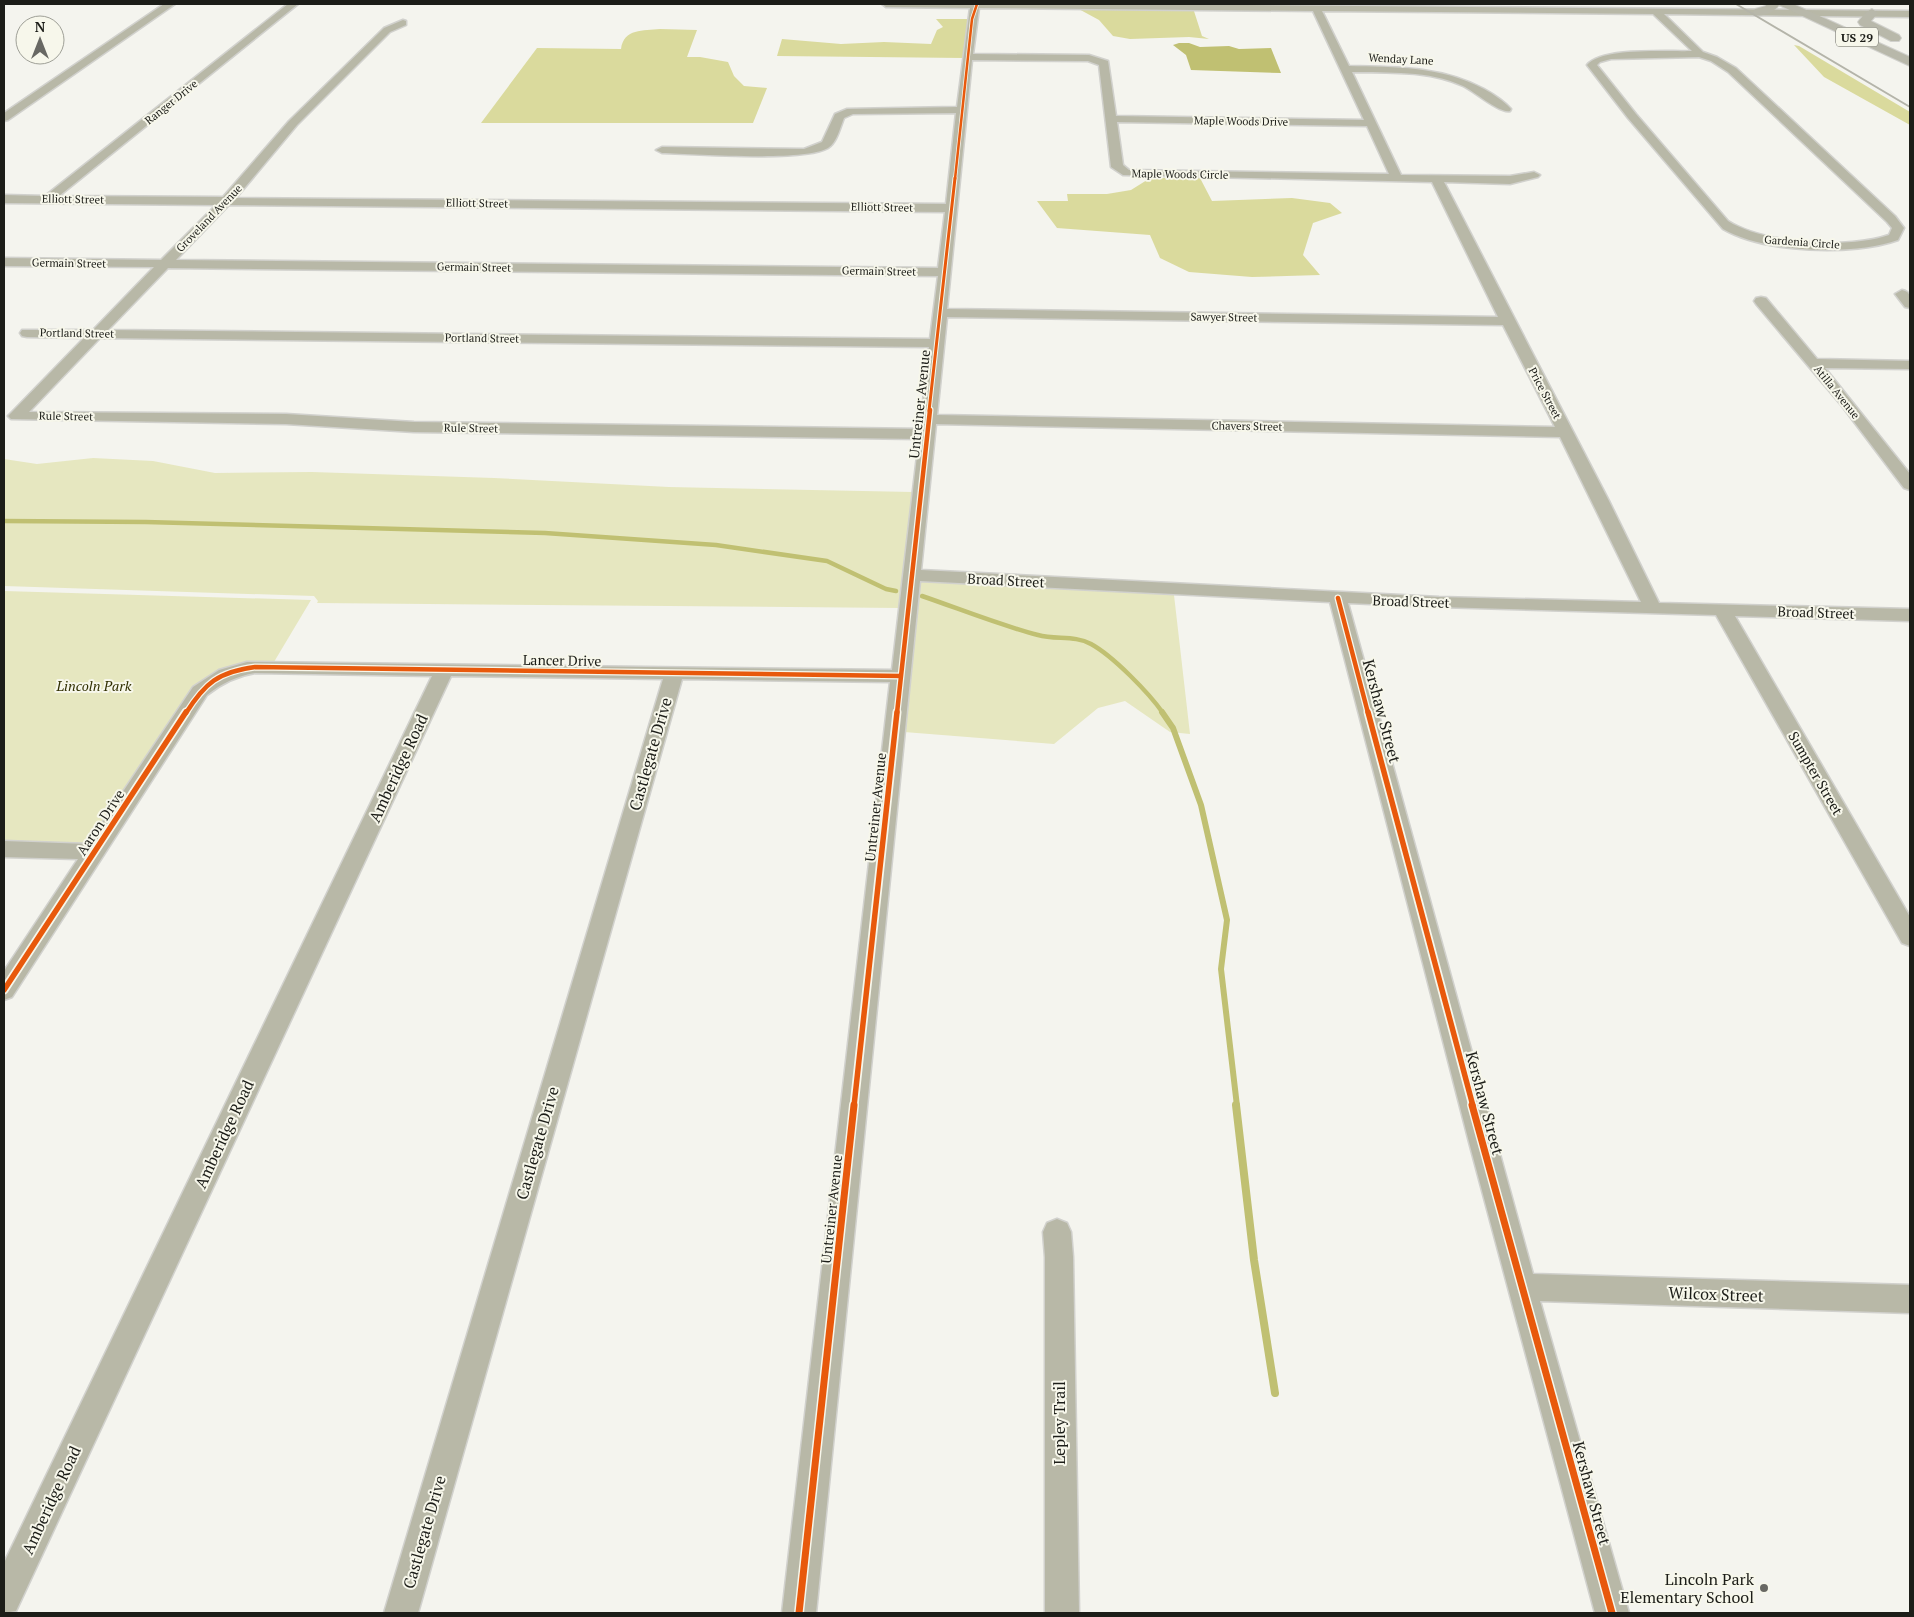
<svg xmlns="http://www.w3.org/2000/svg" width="1914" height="1617" viewBox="0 0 1914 1617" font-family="'PT Serif',serif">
  <rect width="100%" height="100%" fill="#f4f4ee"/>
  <path fill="#e6e7c0" d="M 93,458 L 153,461 L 215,473 L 312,472 L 494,478 L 669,487 L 913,492 L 900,608 L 317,603 L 318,601 L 314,596 L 4,586 L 4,459 L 37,464 Z
    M 919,581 L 1174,595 L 1190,734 L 1170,732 L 1125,701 L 1098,708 L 1054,744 L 904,732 Z
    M 4,591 L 311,600 L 271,667 L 211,681 L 94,852 L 4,849 Z"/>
  <path fill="#dada9d" d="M 1075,7 L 1193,8 L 1202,36 L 1209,39 L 1189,37 L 1130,39 L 1113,36 L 1099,20 Z
    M 936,19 L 968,19 L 964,58 L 777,56 L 782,39 L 841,44 L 884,42 L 931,44 L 937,30 L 943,27 Z
    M 660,29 L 697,30 L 687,57 L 700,57 L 728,62 L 734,76 L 744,86 L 767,88 L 753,123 L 481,123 L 537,48 L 621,49 C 624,28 643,31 660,29 Z
    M 1794,45 L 1799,46 L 1910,112 L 1910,125 L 1824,77 Z
    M 1162,178 L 1200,178 L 1212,201 L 1292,198 L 1330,203 L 1342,213 L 1313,223 L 1303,255 L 1320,275 L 1252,277 L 1189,272 L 1160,258 L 1150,235 L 1057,228 L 1037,201 L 1068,201 L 1067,194 L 1107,194 L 1131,190 L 1147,180 Z"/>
  <path fill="#c0c072" d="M 1179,43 L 1189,43 L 1200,47 L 1229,46 L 1239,49 L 1271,48 L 1281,73 L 1191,70 L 1186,55 L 1173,45 Z"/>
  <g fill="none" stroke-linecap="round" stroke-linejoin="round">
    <path stroke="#c0c072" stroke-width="4.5" d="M 4,521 L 146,522 L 545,533 L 716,545 L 827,561 L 886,589 L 896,591
      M 922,596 C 960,609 999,625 1038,635 C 1056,640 1075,635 1091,644 C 1113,656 1149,693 1163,713"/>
    <path stroke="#c0c072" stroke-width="6" d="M 1162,712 L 1173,728 L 1201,805 L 1227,920 L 1221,969 L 1237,1106"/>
    <path stroke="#c0c072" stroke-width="8" d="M 1236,1105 L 1254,1260 L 1275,1393"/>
    <g stroke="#d1d1cd" stroke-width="3">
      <path id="minor" d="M 164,4 L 175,4 L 8,120 L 4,121 L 4,113 Z
        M 288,4 L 298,4 L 59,196 L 223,197 L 289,121 L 384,28 L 403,20 L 406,21 L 406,25 L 390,32 L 297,125 L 236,198 L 946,204 L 956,113 L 853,114 L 844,118 C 840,128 837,142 828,148 C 805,162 694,154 662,153 L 656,150 L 662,147 L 804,149 L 822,142 L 835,114 L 847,109 L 957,107 L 970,8 L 886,7 L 882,4 L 1139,4 L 1910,11 L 1910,17 L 1664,14 L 1703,52 L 1717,57 L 1736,68 L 1895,216 L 1904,228 L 1898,240 C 1854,256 1764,253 1723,229 L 1628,118 L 1587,65 C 1602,47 1667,52 1692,51 L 1653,14 L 1322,11 L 1349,66 C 1395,67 1441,66 1484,89 C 1493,94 1504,101 1511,109 L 1510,111 C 1500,114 1474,91 1463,86 C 1428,70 1389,73 1352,72 L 1401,175 L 1510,176 L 1534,172 L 1540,175 L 1538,177 L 1510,184 L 1444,182 L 1609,501 L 1659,603 L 1910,609 L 1910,621 L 1735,616 L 1910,917 L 1910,946 L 1902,943 L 1716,615 L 1439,607 L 1348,603 L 1533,1274 L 1910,1285 L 1910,1313 L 1540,1301 L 1629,1613 L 1595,1613 L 1469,1142 L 1330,602 L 920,581 L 816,1613 L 782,1613 L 890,682 L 682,679 L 418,1613 L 384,1613 L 663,679 L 451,676 L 16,1611 L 4,1613 L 4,1563 L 432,676 L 255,673 C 236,676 221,684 207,695 L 12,997 L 4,1000 L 4,971 L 78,859 L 4,857 L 4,841 L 88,844 L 193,687 L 219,670 L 247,662 L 892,670 L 919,439 L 414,432 L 286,424 L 11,419 L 8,416 L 11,413 L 84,338 L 27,337 L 22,336 L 20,333 L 22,330 L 93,330 L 154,267 L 4,266 L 4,258 L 161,260 L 216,205 L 4,203 L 4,195 L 45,196 ZM 979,8 L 1313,11 L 1364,120 L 1116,116 L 1108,61 L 1089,55 L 973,54 ZM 1699,57 L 1711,61 L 1728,72 L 1887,222 L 1892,228 L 1889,235 C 1850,249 1764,244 1728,221 L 1636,114 L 1597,65 L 1600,62 L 1611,59 ZM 972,60 L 1088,61 L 1099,65 L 1111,167 L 1123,175 L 1432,182 L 1498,317 L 947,309 ZM 1117,122 L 1367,126 L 1389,174 L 1129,170 L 1123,165 ZM 229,205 L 945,212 L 938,268 L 176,260 ZM 168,268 L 938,276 L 930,339 L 108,330 ZM 947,317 L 1503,325 L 1555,427 L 937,415 ZM 100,338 L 929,347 L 920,429 L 414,422 L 286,414 L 29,412 ZM 936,424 L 1560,437 L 1641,602 L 1439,597 L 921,570 Z
        M 1902,290 C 1912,292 1910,299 1910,308 L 1905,307 L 1895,294 Z
        M 1761,297 L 1766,298 L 1817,359 L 1910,361 L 1910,369 L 1825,368 L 1910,474 L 1910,490 L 1904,488 L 1842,406 L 1756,304 L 1754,301 L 1756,298 Z
        M 1057,1219 L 1067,1223 L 1071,1232 L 1073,1257 L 1079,1613 L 1045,1613 L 1045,1257 L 1043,1232 L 1047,1223 Z"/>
    </g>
    <g stroke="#d1d1cd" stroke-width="2">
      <path id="highway" d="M 1765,4 L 1793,4 L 1910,57 L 1910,66 L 1779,5 C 1774,12 1764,17 1755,15 L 1753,12 L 1755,9 L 1766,6 Z
        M 1872,9 L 1878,13 L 1871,21 L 1899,35 L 1901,38 L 1899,41 L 1891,41 L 1860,25 L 1858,22 C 1862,17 1866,11 1872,9 Z"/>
    </g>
    <use href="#minor" fill="#b8b8a7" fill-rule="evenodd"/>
    <use href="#highway" fill="#b8b8aa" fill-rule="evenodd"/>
    <path stroke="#b4b4a9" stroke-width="2" d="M 1736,4 L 1910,107"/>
    <g stroke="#f7f7eb" stroke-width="4">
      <path id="cycleway-far4" d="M 955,179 L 972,19 L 977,4"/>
    </g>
    <g stroke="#f7f7eb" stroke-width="5">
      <path id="cycleway-far3" d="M 929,411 L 955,178"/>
    </g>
    <g stroke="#f7f7eb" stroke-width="7">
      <path id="cycleway-far2" d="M 1338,598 L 1368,713
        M 186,713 C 205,683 218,672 255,667 L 901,676
        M 897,713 L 930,410"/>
    </g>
    <g stroke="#f7f7eb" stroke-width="9">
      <path id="cycleway-far1" d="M 1368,712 L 1473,1106
        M 4,990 L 186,712
        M 854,1106 L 897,712"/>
    </g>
    <g stroke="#f7f7eb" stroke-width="10">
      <path id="cycleway" d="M 1472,1105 L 1612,1613
        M 799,1613 L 854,1105"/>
    </g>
    <use href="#cycleway-far4" stroke="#e8590c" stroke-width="2.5"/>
    <use href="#cycleway-far3" stroke="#e8590c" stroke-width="3"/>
    <use href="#cycleway-far2" stroke="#e8590c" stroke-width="4.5"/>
    <use href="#cycleway-far1" stroke="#e8590c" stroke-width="5.5"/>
    <use href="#cycleway" stroke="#e8590c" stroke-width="7"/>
  </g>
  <circle fill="#686863" stroke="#f7f7eb" stroke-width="2" cx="1764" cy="1588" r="5"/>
  <g text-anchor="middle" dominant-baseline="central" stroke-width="4" stroke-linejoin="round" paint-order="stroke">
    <g font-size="11" fill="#1c1d18" stroke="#f7f7eb">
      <text transform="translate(1401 59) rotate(3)">Wenday Lane</text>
      <text transform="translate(171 102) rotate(-39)">Ranger Drive</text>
      <text transform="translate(1241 121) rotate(1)">Maple Woods Drive</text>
      <text transform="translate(1180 174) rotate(1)">Maple Woods Circle</text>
      <text transform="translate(73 199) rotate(1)">Elliott Street</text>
      <text transform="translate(477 203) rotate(1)">Elliott Street</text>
      <text transform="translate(882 207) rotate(1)">Elliott Street</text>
      <text transform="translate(209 218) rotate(-46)">Groveland Avenue</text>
      <text transform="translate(1802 242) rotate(4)">Gardenia Circle</text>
      <text transform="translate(69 263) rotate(1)">Germain Street</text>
      <text transform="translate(474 267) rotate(1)">Germain Street</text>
      <text transform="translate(879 271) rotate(1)">Germain Street</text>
      <text transform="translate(1224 317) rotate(1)">Sawyer Street</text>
      <text transform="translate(77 333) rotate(1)">Portland Street</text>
      <text transform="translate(482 338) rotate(1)">Portland Street</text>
      <text transform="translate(1837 392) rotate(51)">Atilla Avenue</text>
      <text transform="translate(1545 393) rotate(62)">Price Street</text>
      <text transform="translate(66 416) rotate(1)">Rule Street</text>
      <text transform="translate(1247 426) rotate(1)">Chavers Street</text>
      <text transform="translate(471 428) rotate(1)">Rule Street</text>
    </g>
    <rect fill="#f7f7eb" stroke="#5e5e57" stroke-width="1" x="1836" y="27.5" width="42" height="19" rx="4"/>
    <g font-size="12" font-weight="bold" fill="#1c1d18">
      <text x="1857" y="37">US 29</text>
    </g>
    <g font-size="14" fill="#1c1d18" stroke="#f7f7eb">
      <text transform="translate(919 404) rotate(-84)">Untreiner Avenue</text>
      <text transform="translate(1006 580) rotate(3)">Broad Street</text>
      <text transform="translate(1411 601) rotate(2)">Broad Street</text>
      <text transform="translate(1816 612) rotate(2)">Broad Street</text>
      <text transform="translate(562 660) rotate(1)">Lancer Drive</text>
      <text transform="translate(1816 773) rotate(60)">Sumpter Street</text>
      <text transform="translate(875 807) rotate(-84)">Untreiner Avenue</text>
      <text transform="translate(100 822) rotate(-57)">Aaron Drive</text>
      <text transform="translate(831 1209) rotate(-84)">Untreiner Avenue</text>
    </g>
    <g font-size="14" font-style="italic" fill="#302f01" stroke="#f7f7eb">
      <text x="94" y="685">Lincoln Park</text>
    </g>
    <g font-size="16" fill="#1c1d18" stroke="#f7f7eb">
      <text transform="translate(1382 711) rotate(75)">Kershaw Street</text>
      <text transform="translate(650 754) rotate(-74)">Castlegate Drive</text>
      <text transform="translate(398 768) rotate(-65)">Amberidge Road</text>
      <text transform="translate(1485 1103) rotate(75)">Kershaw Street</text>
      <text transform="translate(224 1134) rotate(-65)">Amberidge Road</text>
      <text transform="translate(537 1143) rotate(-74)">Castlegate Drive</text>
      <text transform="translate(1716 1294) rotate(2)">Wilcox Street</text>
      <text transform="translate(1059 1423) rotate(-90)">Lepley Trail</text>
      <text transform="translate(1592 1493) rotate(75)">Kershaw Street</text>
      <text transform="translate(51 1500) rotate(-65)">Amberidge Road</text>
      <text transform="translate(424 1532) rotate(-74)">Castlegate Drive</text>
    </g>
    <g font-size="16" fill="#1c1d18" stroke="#f7f7eb" text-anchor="end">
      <text x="1754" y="1579">Lincoln Park<tspan x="1754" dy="18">Elementary School</tspan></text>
    </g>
  </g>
  <rect width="1914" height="1617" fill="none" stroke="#1c1d18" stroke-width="10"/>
  <g transform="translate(40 40)"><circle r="24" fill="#f7f7eb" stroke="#9fa097"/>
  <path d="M0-4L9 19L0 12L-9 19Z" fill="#686863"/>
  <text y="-8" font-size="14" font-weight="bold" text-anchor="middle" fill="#1c1d18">N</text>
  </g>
</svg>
